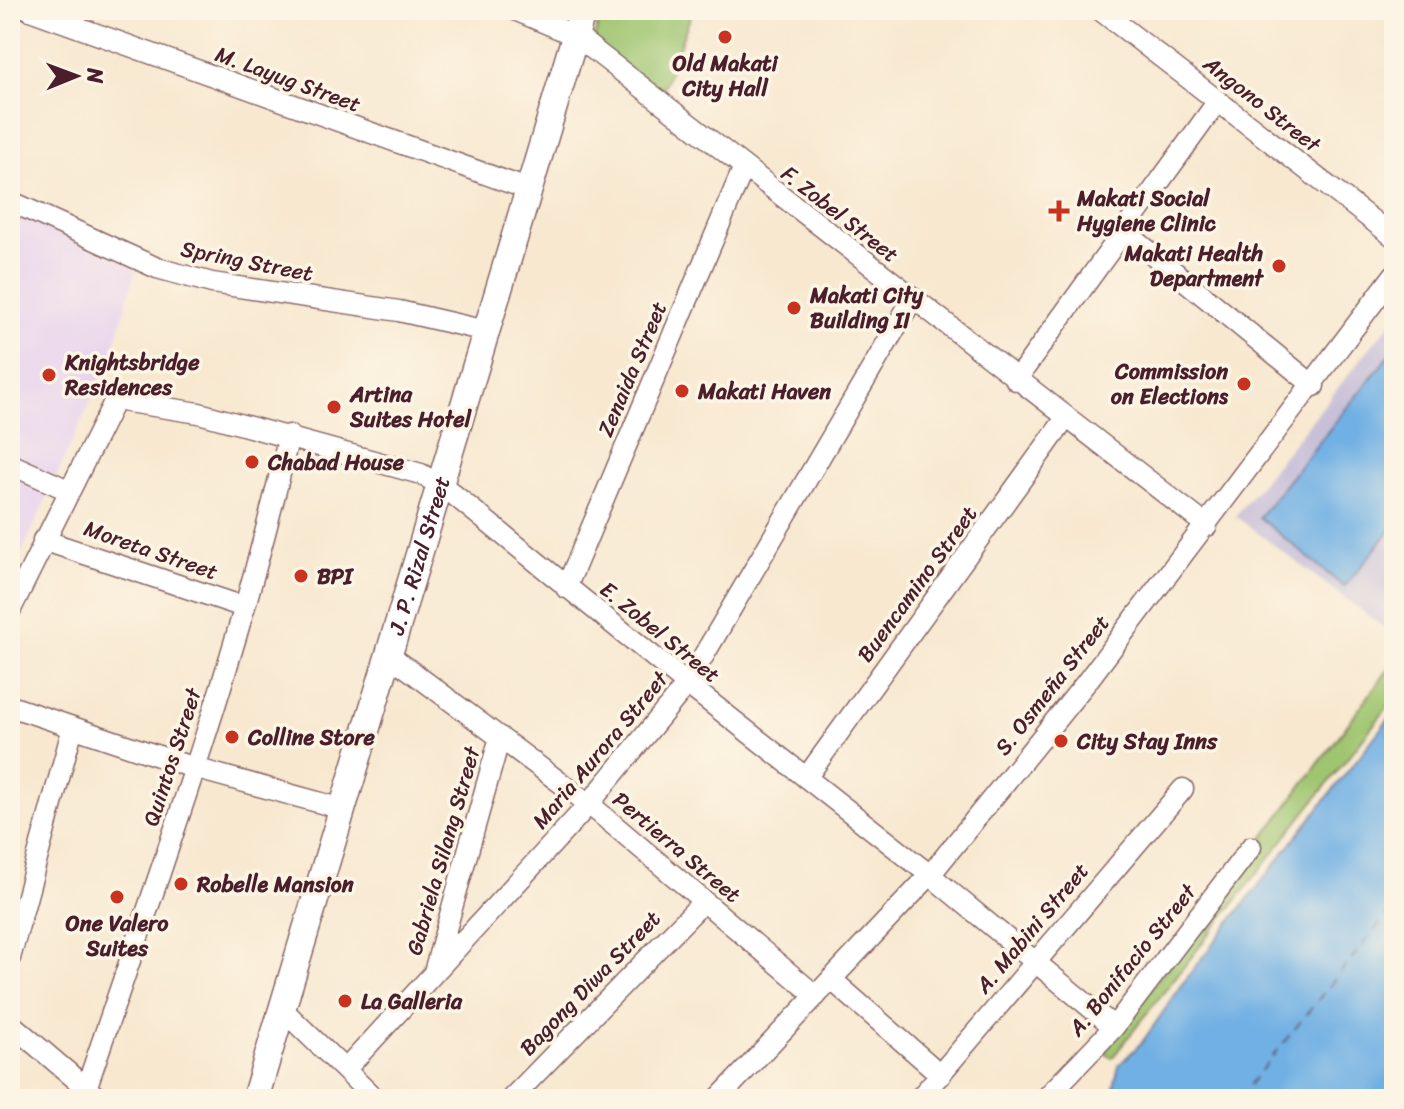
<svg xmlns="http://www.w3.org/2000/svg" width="1404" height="1109" viewBox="0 0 1404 1109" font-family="Sriracha,sans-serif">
  <rect width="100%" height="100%" fill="#fcf5e5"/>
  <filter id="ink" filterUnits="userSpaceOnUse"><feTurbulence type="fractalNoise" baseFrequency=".0125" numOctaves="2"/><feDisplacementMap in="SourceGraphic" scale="16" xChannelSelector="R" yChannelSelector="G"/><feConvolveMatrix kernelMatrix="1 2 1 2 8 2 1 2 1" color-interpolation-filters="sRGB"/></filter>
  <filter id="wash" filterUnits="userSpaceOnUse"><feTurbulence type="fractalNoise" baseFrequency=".006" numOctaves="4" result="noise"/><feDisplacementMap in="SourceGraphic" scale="32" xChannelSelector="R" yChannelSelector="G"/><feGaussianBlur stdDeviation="1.8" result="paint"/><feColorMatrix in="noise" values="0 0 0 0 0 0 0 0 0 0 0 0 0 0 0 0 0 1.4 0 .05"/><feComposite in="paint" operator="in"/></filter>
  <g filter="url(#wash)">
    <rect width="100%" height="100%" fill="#f8e8d0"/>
    <path fill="#e7d2ef" d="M 10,204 L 136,269 L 113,351 L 10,579 Z"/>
    <path fill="#c8bfd8" d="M 1394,318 L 1394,635 L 1235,516 Z"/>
    <path fill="#9fc570" stroke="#74724e" stroke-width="2" d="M 602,10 L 693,10 L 658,101 L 591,49 Z
      M 1394,662 L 1394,699 L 1112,1058 L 1104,1052 Z"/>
    <path fill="#71b0e4" stroke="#5e6888" stroke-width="2" d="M 1394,349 L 1394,526 L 1344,587 L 1259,517 Z
      M 1394,712 L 1394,1099 L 1111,1099 L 1119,1065 L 1143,1041 L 1191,972 Z"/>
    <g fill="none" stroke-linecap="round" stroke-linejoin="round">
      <path stroke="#58526c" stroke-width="2" stroke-dasharray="10 8" stroke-linecap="butt" d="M 1238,1099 L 1394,906"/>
    </g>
  </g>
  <g filter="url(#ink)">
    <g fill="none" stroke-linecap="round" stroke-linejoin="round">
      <g stroke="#876565" stroke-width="23">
        <path id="minor" d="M 30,10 L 530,190
          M 515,10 L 576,36 L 1207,526
          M 1100,10 L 1394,237
          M 10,201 L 157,268 L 212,283 L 399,311 L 486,331
          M 1123,230 L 1314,386
          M 1016,380 L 1218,101
          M 10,464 L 68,490
          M 43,540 L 244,607
          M 566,588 L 743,169
          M 10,611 L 115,400 L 199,413 L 421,474 L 448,490 L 687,684 L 930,875 L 1114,1027
          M 388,654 L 589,804 L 816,996
          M 10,706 L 194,768 L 343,809
          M 806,778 L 1066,418
          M 10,958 L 73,727
          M 434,972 L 500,737
          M 831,979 L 941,1075
          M 283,1010 L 375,1099
          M 10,1023 L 99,1099
          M 346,1069 L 589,804 L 687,684 L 912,300
          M 86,1089 C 159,873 239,658 289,435
          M 511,1099 L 704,901
          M 718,1099 L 930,875 L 1085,684 L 1394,275
          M 919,1099 L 1183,789
          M 1045,1099 L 1114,1027 L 1251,847"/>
      </g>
      <g stroke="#876565" stroke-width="29">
        <g id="major">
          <path id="s1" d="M 255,1099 L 583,10"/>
        </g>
      </g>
      <use href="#minor" stroke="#fff" stroke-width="20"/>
      <use href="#major" stroke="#fff" stroke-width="26"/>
    </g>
  </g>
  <g fill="#c8321e" stroke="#fcf5e5" stroke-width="3">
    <circle cx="725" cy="37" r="8"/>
    <path d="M1055 199h8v8h8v8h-8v8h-8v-8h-8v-8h8z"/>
    <circle cx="1279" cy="266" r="8"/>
    <circle cx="794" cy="308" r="8"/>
    <circle cx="49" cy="375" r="8"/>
    <circle cx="1244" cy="384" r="8"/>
    <circle cx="682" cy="391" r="8"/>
    <circle cx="334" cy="407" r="8"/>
    <circle cx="252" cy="462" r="8"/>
    <circle cx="301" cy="576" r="8"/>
    <circle cx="232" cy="737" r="8"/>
    <circle cx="1061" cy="741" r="8"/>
    <circle cx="181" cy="884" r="8"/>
    <circle cx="117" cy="897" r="8"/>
    <circle cx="345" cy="1001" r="8"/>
  </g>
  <g text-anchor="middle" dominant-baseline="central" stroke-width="7" stroke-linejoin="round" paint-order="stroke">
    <g font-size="22" font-weight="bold" fill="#4a1f2b" stroke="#fcf5e5" text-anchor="start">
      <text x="725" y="63" text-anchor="middle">Old Makati<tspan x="725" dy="25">City Hall</tspan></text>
      <text x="1077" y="198">Makati Social<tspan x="1077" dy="25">Hygiene Clinic</tspan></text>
      <text x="1263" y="253" text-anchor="end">Makati Health<tspan x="1263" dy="25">Department</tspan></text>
      <text x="810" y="295">Makati City<tspan x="810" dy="25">Building II</tspan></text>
      <text x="65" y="362">Knightsbridge<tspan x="65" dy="25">Residences</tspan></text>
      <text x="1228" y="371" text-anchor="end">Commission<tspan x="1228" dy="25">on Elections</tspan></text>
      <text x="698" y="391">Makati Haven</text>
      <text x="350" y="394">Artina<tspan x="350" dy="25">Suites Hotel</tspan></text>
      <text x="268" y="462">Chabad House</text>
      <text x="317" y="576">BPI</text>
      <text x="248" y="737">Colline Store</text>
      <text x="1077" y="741">City Stay Inns</text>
      <text x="197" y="884">Robelle Mansion</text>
      <text x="117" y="923" text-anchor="middle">One Valero<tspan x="117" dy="25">Suites</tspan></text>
      <text x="361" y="1001">La Galleria</text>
    </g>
    <g font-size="22" fill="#4a1f2b" stroke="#fcf5e5">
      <text transform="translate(288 79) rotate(20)">M. Layug Street</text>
      <text transform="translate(1262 104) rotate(38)">Angono Street</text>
      <text transform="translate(840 214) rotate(38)">F. Zobel Street</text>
      <text transform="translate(247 261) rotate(11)">Spring Street</text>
      <text transform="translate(632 369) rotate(-67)">Zenaida Street</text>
      <text transform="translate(151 550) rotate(19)">Moreta Street</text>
      <text stroke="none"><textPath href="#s1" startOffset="568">J. P. Rizal Street</textPath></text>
      <text transform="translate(917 584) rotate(-54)">Buencamino Street</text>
      <text transform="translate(660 632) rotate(39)">E. Zobel Street</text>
      <text transform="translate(1052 685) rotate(-52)">S. Osmeña Street</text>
      <text transform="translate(600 750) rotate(-50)">Maria Aurora Street</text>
      <text transform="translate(172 757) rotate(-72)">Quintos Street</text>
      <text transform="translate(677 847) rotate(40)">Pertierra Street</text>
      <text transform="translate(443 851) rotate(-74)">Gabriela Silang Street</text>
      <text transform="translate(1032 928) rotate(-50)">A. Mabini Street</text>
      <text transform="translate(1132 960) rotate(-51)">A. Bonifacio Street</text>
      <text transform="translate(590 983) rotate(-46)">Bagong Diwa Street</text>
    </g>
  </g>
  <rect width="1404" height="1109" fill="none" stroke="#fcf5e5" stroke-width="40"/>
  <g transform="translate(76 76) rotate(89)" stroke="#fcf5e5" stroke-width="6" paint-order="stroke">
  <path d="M0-6L14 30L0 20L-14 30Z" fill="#4a1f2b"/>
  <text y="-12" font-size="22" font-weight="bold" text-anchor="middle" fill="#4a1f2b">N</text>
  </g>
</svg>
